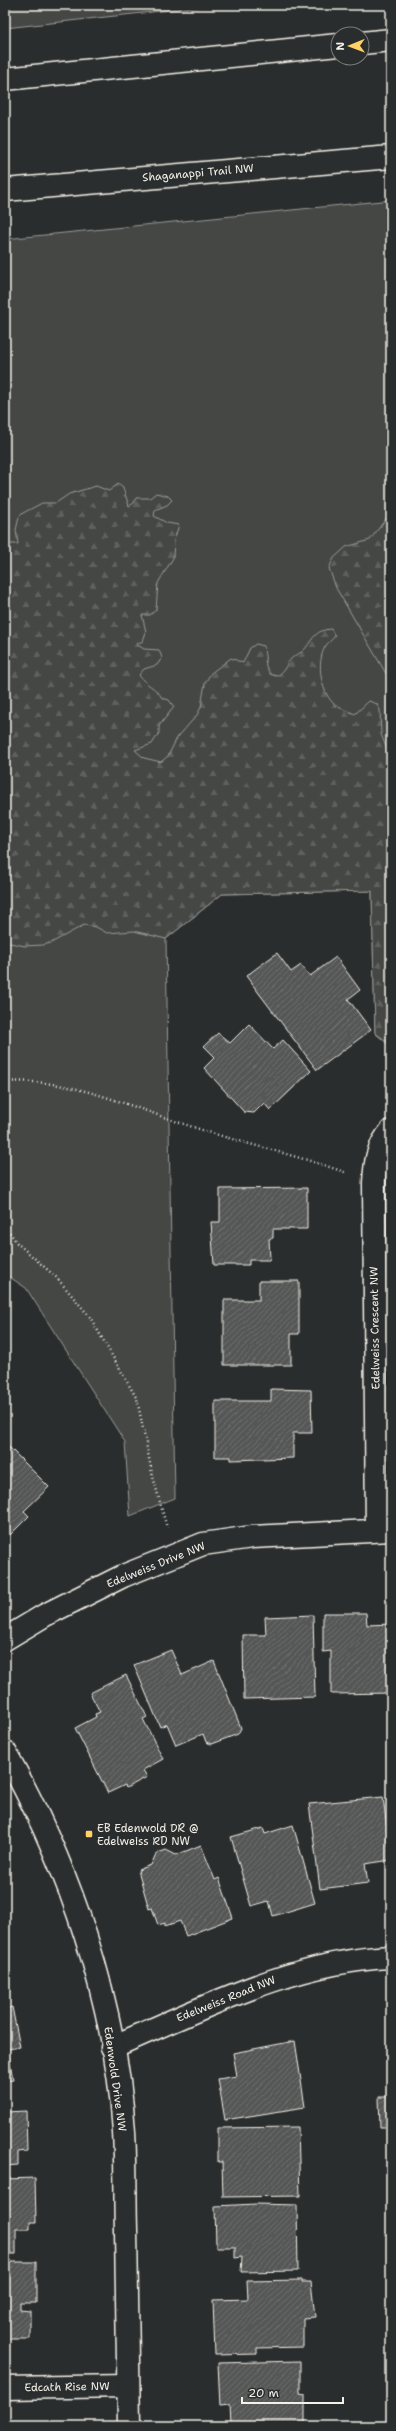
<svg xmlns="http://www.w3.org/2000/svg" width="396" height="2431" viewBox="0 0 396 2431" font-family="'Shantell Sans',sans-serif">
  <defs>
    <pattern id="forest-firs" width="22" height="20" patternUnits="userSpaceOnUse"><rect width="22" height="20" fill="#444645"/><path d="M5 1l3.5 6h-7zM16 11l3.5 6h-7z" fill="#606160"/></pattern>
    <pattern id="building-hatch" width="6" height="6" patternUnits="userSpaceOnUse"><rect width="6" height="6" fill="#555756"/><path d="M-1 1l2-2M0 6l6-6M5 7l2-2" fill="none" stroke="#6e706e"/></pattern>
  </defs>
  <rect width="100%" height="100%" fill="#2a2d2e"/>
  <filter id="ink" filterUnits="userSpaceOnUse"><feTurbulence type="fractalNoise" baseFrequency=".025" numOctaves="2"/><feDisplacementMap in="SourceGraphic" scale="8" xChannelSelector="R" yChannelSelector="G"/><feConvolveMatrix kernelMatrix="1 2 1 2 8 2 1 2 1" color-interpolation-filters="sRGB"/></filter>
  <g filter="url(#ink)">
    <path fill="#444645" stroke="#9c9c96" d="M 5,5 L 216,5 L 5,28 Z
      M 391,200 L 391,1047 L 375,1033 L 372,891 L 222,894 L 166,939 L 175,1498 L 130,1516 L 125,1442 L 26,1288 L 5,1274 L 5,239 Z"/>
    <path fill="url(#forest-firs)" stroke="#9c9c96" d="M 118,484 L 123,488 L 129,506 L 134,503 L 136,498 L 150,498 L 156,493 L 168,496 L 172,500 L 167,505 L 155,510 L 154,516 L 167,523 L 179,525 L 174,540 L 173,558 L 158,583 L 156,610 L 150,615 L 142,615 L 146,632 L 143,641 L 136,644 L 144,649 L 159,650 L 162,658 L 157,665 L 144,669 L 139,675 C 145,685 156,687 162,698 L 169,700 L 174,707 L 159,726 L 159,733 L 152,744 L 135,750 L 144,758 L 161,762 L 168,756 L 177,738 L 197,715 L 201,707 L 205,683 L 211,673 L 231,658 L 243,663 L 250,648 L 256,644 L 264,646 L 266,666 L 270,674 L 276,676 C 286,672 285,664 292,658 C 296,654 302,653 305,649 C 314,637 316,630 331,629 L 335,636 C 332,640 327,643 325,647 C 316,663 321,691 333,703 C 337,708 349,711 355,714 L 369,701 L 377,704 L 380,710 L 381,734 L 391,760 L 391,1044 L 375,1033 L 372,891 L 222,894 L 166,939 L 134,931 L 107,933 L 96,927 L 84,925 L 51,943 L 43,945 L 25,946 L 5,942 L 5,544 L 18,544 L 16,530 L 19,517 L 23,513 L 42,503 L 56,503 L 69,494 L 96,486 L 109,491 Z
      M 391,512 L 391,682 L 336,588 L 329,568 L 334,558 L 346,547 L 370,540 Z"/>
    <path fill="url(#building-hatch)" stroke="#f4f1e8" d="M 277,953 L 291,972 L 301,965 L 310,976 L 336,957 L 360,990 L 348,999 L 371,1030 L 317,1070 L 246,976 Z
      M 249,1024 L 273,1049 L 283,1040 L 311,1071 L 270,1110 L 264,1103 L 254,1113 L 244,1112 L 204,1068 L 215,1057 L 204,1046 L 218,1033 L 230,1043 Z
      M 307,1188 L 307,1229 L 273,1229 L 273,1238 L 269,1239 L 270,1260 L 249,1260 L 249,1265 L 214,1265 L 211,1222 L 220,1222 L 220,1189 Z
      M 259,1281 L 299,1281 L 299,1334 L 291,1334 L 291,1365 L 224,1365 L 224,1300 L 259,1300 Z
      M 271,1389 L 311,1390 L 312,1433 L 293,1433 L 293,1458 L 231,1460 L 231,1457 L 215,1457 L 215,1401 L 271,1401 Z
      M 5,1443 L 49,1487 L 24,1511 L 29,1516 L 5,1540 Z
      M 323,1613 L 366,1613 L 367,1625 L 391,1624 L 391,1693 L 331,1694 L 331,1651 L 323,1652 Z
      M 313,1615 L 315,1697 L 244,1699 L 243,1635 L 266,1635 L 265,1617 Z
      M 171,1650 L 182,1675 L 214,1661 L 241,1728 L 238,1734 L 211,1744 L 206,1742 L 203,1734 L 176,1745 L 167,1724 L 160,1727 L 134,1665 Z
      M 126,1675 L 147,1717 L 143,1719 L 163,1759 L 143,1770 L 147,1777 L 126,1788 L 125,1785 L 108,1793 L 75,1728 L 96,1717 L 95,1714 L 100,1712 L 90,1693 Z
      M 383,1797 L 391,1860 L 365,1864 L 368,1883 L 320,1889 L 309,1804 Z
      M 293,1825 L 315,1903 L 273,1916 L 269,1901 L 251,1906 L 231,1837 L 263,1828 L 265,1834 Z
      M 201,1845 L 215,1880 L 219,1878 L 233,1918 L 186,1936 L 180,1921 L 165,1926 L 165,1923 L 158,1925 L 152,1908 L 149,1909 L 138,1870 L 151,1865 L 156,1854 L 166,1850 L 176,1855 Z
      M 5,1983 L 9,1998 L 5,1999 Z
      M 12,2007 L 20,2047 L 8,2049 L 13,2080 L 5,2081 L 5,2009 Z
      M 295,2041 L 305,2107 L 225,2120 L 218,2079 L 237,2076 L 233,2053 Z
      M 379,2097 L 391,2097 L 391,2127 L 380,2127 Z
      M 26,2111 L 27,2151 L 18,2152 L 18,2165 L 5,2166 L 5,2112 Z
      M 298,2127 L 300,2196 L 223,2197 L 222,2162 L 218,2162 L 218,2128 Z
      M 35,2178 L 36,2222 L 30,2222 L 30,2229 L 16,2229 L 16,2254 L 5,2254 L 5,2179 Z
      M 256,2204 L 297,2205 L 298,2271 L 241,2272 L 242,2257 L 235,2258 L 235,2247 L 216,2247 L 215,2206 Z
      M 8,2262 L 36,2262 L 36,2303 L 20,2303 L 20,2310 L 30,2311 L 30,2339 L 5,2339 L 5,2264 L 8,2265 Z
      M 302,2280 L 302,2282 L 311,2282 L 315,2317 L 303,2318 L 303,2347 L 257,2348 L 257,2354 L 215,2355 L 213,2300 L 248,2299 L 247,2281 Z
      M 300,2361 L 300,2394 L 305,2395 L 305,2424 L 231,2424 L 230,2405 L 220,2406 L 218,2363 Z"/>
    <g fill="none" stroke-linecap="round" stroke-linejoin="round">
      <g stroke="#f4f1e8" stroke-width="25">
        <path id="street" d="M 377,1530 L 374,1183 C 375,1163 377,1147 391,1131
          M 5,1639 L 45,1615 L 123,1576 L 203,1544 L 252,1537 L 391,1530
          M 112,2047 C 202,2009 292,1961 391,1957
          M 5,2388 L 128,2386"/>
      </g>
      <g stroke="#f4f1e8" stroke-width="25">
        <path id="secondary" d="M 5,1752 C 69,1865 116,2002 124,2132 C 126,2165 125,2198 126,2230 C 127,2296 128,2361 129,2426"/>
      </g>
      <g stroke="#f4f1e8" stroke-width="25">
        <path id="primary" d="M 362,43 L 391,40
          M 5,79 L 338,45
          M 5,190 L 391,157"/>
      </g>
      <path stroke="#f4f1e8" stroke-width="2.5" stroke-dasharray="1 3" stroke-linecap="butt" d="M 5,1082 C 68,1077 128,1106 187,1125 C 239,1143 294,1154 347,1173
        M 5,1226 L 17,1243 L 57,1278 L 90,1317 L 137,1399 L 152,1473 L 167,1528"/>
      <use href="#street" stroke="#2a2d2e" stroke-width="22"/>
      <use href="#secondary" stroke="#2a2d2e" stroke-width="22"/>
      <use href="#primary" stroke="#2a2d2e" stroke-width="22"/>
    </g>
  </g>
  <rect fill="#ffd166" stroke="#2a2d2e" stroke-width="1.5" x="85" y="1830" width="8" height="8" rx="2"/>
  <g text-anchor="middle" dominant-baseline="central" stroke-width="4" stroke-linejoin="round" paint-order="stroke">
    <g font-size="11" fill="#f4f1e8" stroke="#2a2d2e">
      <text transform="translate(198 173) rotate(-5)">Shaganappi Trail NW</text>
      <text transform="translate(375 1328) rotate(-91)">Edelweiss Crescent NW</text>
      <text transform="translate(156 1565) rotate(-22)">Edelweiss Drive NW</text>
      <text transform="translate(226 1999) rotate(-22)">Edelweiss Road NW</text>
      <text transform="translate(115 2079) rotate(82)">Edenwold Drive NW</text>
      <text transform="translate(67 2387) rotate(-1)">Edcath Rise NW</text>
    </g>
    <g font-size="11" fill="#f4f1e8" stroke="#2a2d2e" text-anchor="start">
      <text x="97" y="1828">EB Edenwold DR @<tspan x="97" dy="13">Edelweiss RD NW</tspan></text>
    </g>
  </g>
  <rect width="396" height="2431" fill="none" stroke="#2a2d2e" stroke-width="20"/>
  <rect x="10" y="10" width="376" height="2411" fill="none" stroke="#f4f1e8" stroke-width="1.5" filter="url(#ink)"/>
  <g transform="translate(350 46) rotate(269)"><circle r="19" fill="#2a2d2e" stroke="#7b7b78"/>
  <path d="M0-3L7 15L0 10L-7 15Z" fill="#ffd166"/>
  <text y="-6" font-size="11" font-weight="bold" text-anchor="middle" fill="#f4f1e8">N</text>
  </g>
  <path d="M242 2397v6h101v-6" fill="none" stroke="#f4f1e8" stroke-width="2"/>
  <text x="248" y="2397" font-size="12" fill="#f4f1e8" stroke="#2a2d2e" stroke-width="3" paint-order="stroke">20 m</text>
</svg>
